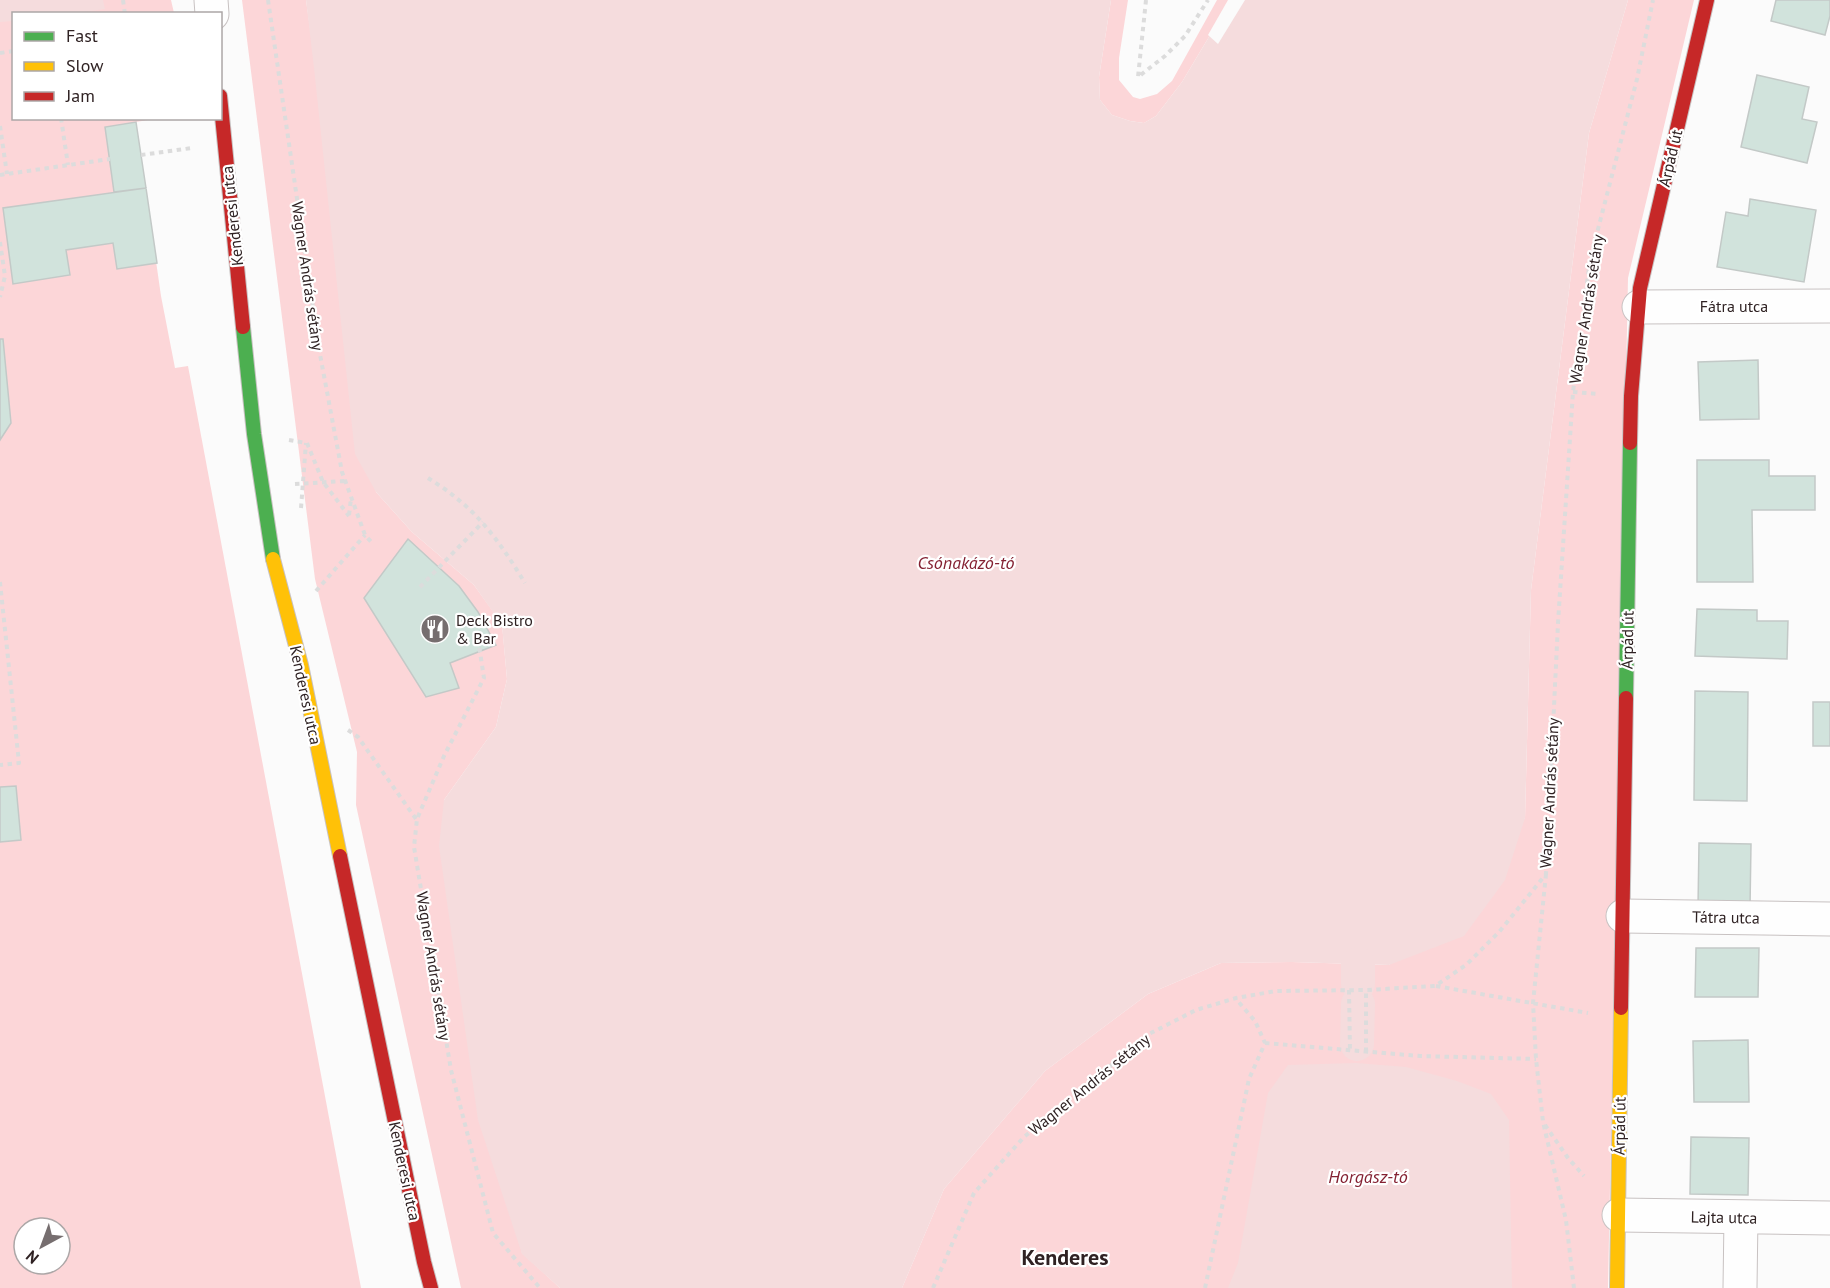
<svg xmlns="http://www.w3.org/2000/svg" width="1830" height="1288" viewBox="0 0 1830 1288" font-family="'PT Sans',sans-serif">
  <rect width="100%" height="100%" fill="#fbfbfb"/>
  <path fill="#fcd6d8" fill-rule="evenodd" d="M 0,0 L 171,0 L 174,13 L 14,14 L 14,118 L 154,119 L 136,122 L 161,296 L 175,368 L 188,366 L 361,1288 L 0,1288 ZM 24,1228 L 60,1228 L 60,1264 L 24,1264 Z
    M 242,0 L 306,0 L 376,492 L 412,532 L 474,585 L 502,624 L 507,679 L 496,727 L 444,800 L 522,1253 L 560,1288 L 461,1288 L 356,805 L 357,752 L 315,579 Z
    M 1111,0 L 1128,0 L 1119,58 L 1119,80 L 1133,97 L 1140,99 L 1157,94 L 1172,81 L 1217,0 L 1231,0 L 1182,82 L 1156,116 L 1144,123 L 1130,121 L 1112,115 L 1100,100 L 1099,77 Z
    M 1628,0 L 1694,0 L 1628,278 L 1608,1288 L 902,1288 L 944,1189 L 1045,1071 L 1148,994 L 1221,963 L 1292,962 L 1389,965 L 1525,818 L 1531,590 L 1589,133 Z"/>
  <path fill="#f5dcdd" d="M 0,0 L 103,0 L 105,9 L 72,14 L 14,14 L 13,21 L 0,22 Z
    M 306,0 L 1111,0 L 1099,77 L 1100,100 L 1112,115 L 1130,121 L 1144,123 L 1156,116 L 1182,82 L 1231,0 L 1628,0 L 1589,133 L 1531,590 L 1525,818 L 1505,880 L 1464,936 L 1389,965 L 1292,962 L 1221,963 L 1148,994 L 1045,1071 L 944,1189 L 902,1288 L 560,1288 L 522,1254 L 478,1120 L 439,846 L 444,800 L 496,727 L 507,679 L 502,625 L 474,585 L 412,532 L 376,492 L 355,454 L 314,68 Z
    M 1356,1063 L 1406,1067 L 1457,1081 L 1491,1094 L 1509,1120 L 1512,1288 L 1228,1288 L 1238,1263 L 1268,1093 L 1288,1065 Z"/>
  <path fill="#fbfbfb" d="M 1228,0 L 1245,0 L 1218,44 L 1208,35 Z"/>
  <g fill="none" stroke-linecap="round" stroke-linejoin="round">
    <path stroke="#f5dcdd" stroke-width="34" d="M 1358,964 L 1358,984
      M 1357,1044 L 1358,1004"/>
  </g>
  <path fill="#d1e3dc" stroke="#c3c9c7" stroke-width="1.5" d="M 1776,0 L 1830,0 L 1830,16 L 1825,35 L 1771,21 Z
    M 1757,75 L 1809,87 L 1802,119 L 1817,122 L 1807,163 L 1741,147 Z
    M 136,122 L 146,188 L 114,192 L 105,127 Z
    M 146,188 L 157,263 L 117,269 L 113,243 L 66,250 L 70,275 L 13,284 L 3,208 Z
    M 1750,199 L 1816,210 L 1804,282 L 1717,267 L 1726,212 L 1748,216 Z
    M 0,339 L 3,339 L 11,423 L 0,440 Z
    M 1758,360 L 1759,419 L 1700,420 L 1698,362 Z
    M 1697,460 L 1769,460 L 1769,476 L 1815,476 L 1815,510 L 1752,510 L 1753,582 L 1697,582 Z
    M 408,539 L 459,586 L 478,612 L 496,645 L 450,663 L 459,688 L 426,697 L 364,598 Z
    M 1697,609 L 1757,610 L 1757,621 L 1788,621 L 1787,659 L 1695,656 Z
    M 1695,691 L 1748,692 L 1747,801 L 1694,800 Z
    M 1813,702 L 1830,702 L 1830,746 L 1813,746 Z
    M 16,786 L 21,840 L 0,842 L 0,787 Z
    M 1699,843 L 1751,844 L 1750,908 L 1698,907 Z
    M 1696,948 L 1759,948 L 1758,997 L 1695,997 Z
    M 1748,1040 L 1749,1102 L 1694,1102 L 1693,1041 Z
    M 1691,1137 L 1749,1138 L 1748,1195 L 1690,1194 Z"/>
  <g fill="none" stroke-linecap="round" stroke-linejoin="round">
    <g stroke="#c8c2c2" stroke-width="35">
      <path id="street" d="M 211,0 L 212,14
        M 1639,307 L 1830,306
        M 1623,916 L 1830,919
        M 1619,1215 L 1830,1218
        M 1740,1288 L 1741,1217"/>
    </g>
    <g stroke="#c8c2c2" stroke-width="16">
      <path id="fast" d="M 243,327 L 254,434 L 273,559
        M 1626,698 L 1630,443"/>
    </g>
    <g stroke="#c8c2c2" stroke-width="16">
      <path id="slow" d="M 273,559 L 301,665 L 340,856
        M 1617,1288 L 1621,1008"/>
    </g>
    <g stroke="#c8c2c2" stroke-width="16">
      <path id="jam" d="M 220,96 L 243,327
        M 1630,443 L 1631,396 L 1640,288 L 1707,0
        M 340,856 L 424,1262 L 431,1288
        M 1621,1008 L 1626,698"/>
    </g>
    <path stroke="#dcdcdc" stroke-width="4" stroke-dasharray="4.5 4.5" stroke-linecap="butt" d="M 123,0 L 125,14
      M 268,0 L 319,349 L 342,472 L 365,535 L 373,544
      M 1146,0 L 1138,77 L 1165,56 L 1185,36 L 1208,0
      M 0,53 L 14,51
      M 61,118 L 68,165
      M 0,126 L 7,174
      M 141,155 L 192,148
      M 0,175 L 110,159
      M 0,242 L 5,276 L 0,297
      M 1573,392 L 1599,394
      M 289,440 L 306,443
      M 307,443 L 323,482 L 349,516
      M 428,478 C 437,484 447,490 455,497 C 485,520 506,552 525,583
      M 295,484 L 345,481
      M 301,508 L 306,443
      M 349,515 L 351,499
      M 0,582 L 19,763 L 0,765
      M 420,587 L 483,522
      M 316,591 L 365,535
      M 478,639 L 484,678 L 444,756 L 417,819 L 414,847 L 451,1070 L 493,1233 L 540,1288
      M 348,730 L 358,737 L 416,819
      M 1546,874 L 1533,1003 L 1536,1059 L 1543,1122 L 1566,1220 L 1574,1288
      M 1436,986 L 1588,1013
      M 1349,990 L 1350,1051
      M 1265,1043 L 1420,1056 L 1536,1059
      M 1366,1052 L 1366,990
      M 1545,1125 L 1568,1158 L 1584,1176
      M 933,1288 L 974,1193 L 1024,1137 L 1149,1034 L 1196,1010 L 1236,998 L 1276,991 L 1366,990 L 1435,986 L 1466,965 L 1499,932 L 1546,874 L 1558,623 L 1573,392 L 1590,260 L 1637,79 L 1653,0
      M 1205,1288 L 1249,1079 L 1265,1043 L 1255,1021 L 1236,999"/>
    <use href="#street" stroke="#fefefe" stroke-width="33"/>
    <use href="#fast" stroke="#4caf50" stroke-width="14"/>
    <use href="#slow" stroke="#ffc107" stroke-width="14"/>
    <use href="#jam" stroke="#c62828" stroke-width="14"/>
  </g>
  <defs>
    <g id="restaurant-disc" transform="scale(1.5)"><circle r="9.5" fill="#766e6f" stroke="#fff"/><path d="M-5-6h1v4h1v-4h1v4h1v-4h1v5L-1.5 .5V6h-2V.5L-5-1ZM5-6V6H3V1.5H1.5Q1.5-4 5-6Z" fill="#fff"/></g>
  </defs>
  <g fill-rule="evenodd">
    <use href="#restaurant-disc" x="435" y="629"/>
  </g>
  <g text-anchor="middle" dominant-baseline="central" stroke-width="4.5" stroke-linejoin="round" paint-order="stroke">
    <g font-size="16" fill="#2f2223" stroke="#fff">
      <text transform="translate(1670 158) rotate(-77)">Árpád út</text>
      <text transform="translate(232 216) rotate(-96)">Kenderesi utca</text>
      <text transform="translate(308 276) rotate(82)">Wagner András sétány</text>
      <text x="1734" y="306">Fátra utca</text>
      <text transform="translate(1586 309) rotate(-81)">Wagner András sétány</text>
      <text transform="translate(1627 640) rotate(-89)">Árpád út</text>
      <text transform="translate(306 695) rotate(78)">Kenderesi utca</text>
      <text transform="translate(1549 793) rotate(-87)">Wagner András sétány</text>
      <text transform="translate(1726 917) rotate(1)">Tátra utca</text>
      <text transform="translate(434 966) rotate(81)">Wagner András sétány</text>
      <text transform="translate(1089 1084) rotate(-39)">Wagner András sétány</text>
      <text transform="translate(1619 1126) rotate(-89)">Árpád út</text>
      <text transform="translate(405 1171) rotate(78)">Kenderesi utca</text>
      <text transform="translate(1724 1217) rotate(1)">Lajta utca</text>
    </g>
    <g font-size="16" fill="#2f2223" stroke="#fff" text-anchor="start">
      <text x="456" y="620">Deck Bistro<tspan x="456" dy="18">&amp; Bar</tspan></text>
    </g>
    <g font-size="18" font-style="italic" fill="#842132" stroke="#fff">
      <text x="966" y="562">Csónakázó-tó</text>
      <text x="1368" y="1176">Horgász-tó</text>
    </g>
    <g font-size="22" font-weight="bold" fill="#2f2223" stroke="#fff">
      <text x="1065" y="1257">Kenderes</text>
    </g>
  </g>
  <rect x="12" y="12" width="210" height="108" fill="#ffffff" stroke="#aca7a7" stroke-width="1.5"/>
  <rect x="24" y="32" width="30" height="9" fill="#4caf50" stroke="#aca7a7" stroke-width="1.5"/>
  <text x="66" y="42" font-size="18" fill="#2f2223">Fast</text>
  <rect x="24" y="62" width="30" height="9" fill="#ffc107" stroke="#aca7a7" stroke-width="1.5"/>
  <text x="66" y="72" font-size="18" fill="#2f2223">Slow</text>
  <rect x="24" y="92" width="30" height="9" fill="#c62828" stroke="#aca7a7" stroke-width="1.5"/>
  <text x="66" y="102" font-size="18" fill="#2f2223">Jam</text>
  <g transform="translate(42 1246) rotate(221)"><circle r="28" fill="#ffffff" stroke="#aca7a7" stroke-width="1.5"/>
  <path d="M0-4.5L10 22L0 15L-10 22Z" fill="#766e6f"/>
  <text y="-9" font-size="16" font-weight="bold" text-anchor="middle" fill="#2f2223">N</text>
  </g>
</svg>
